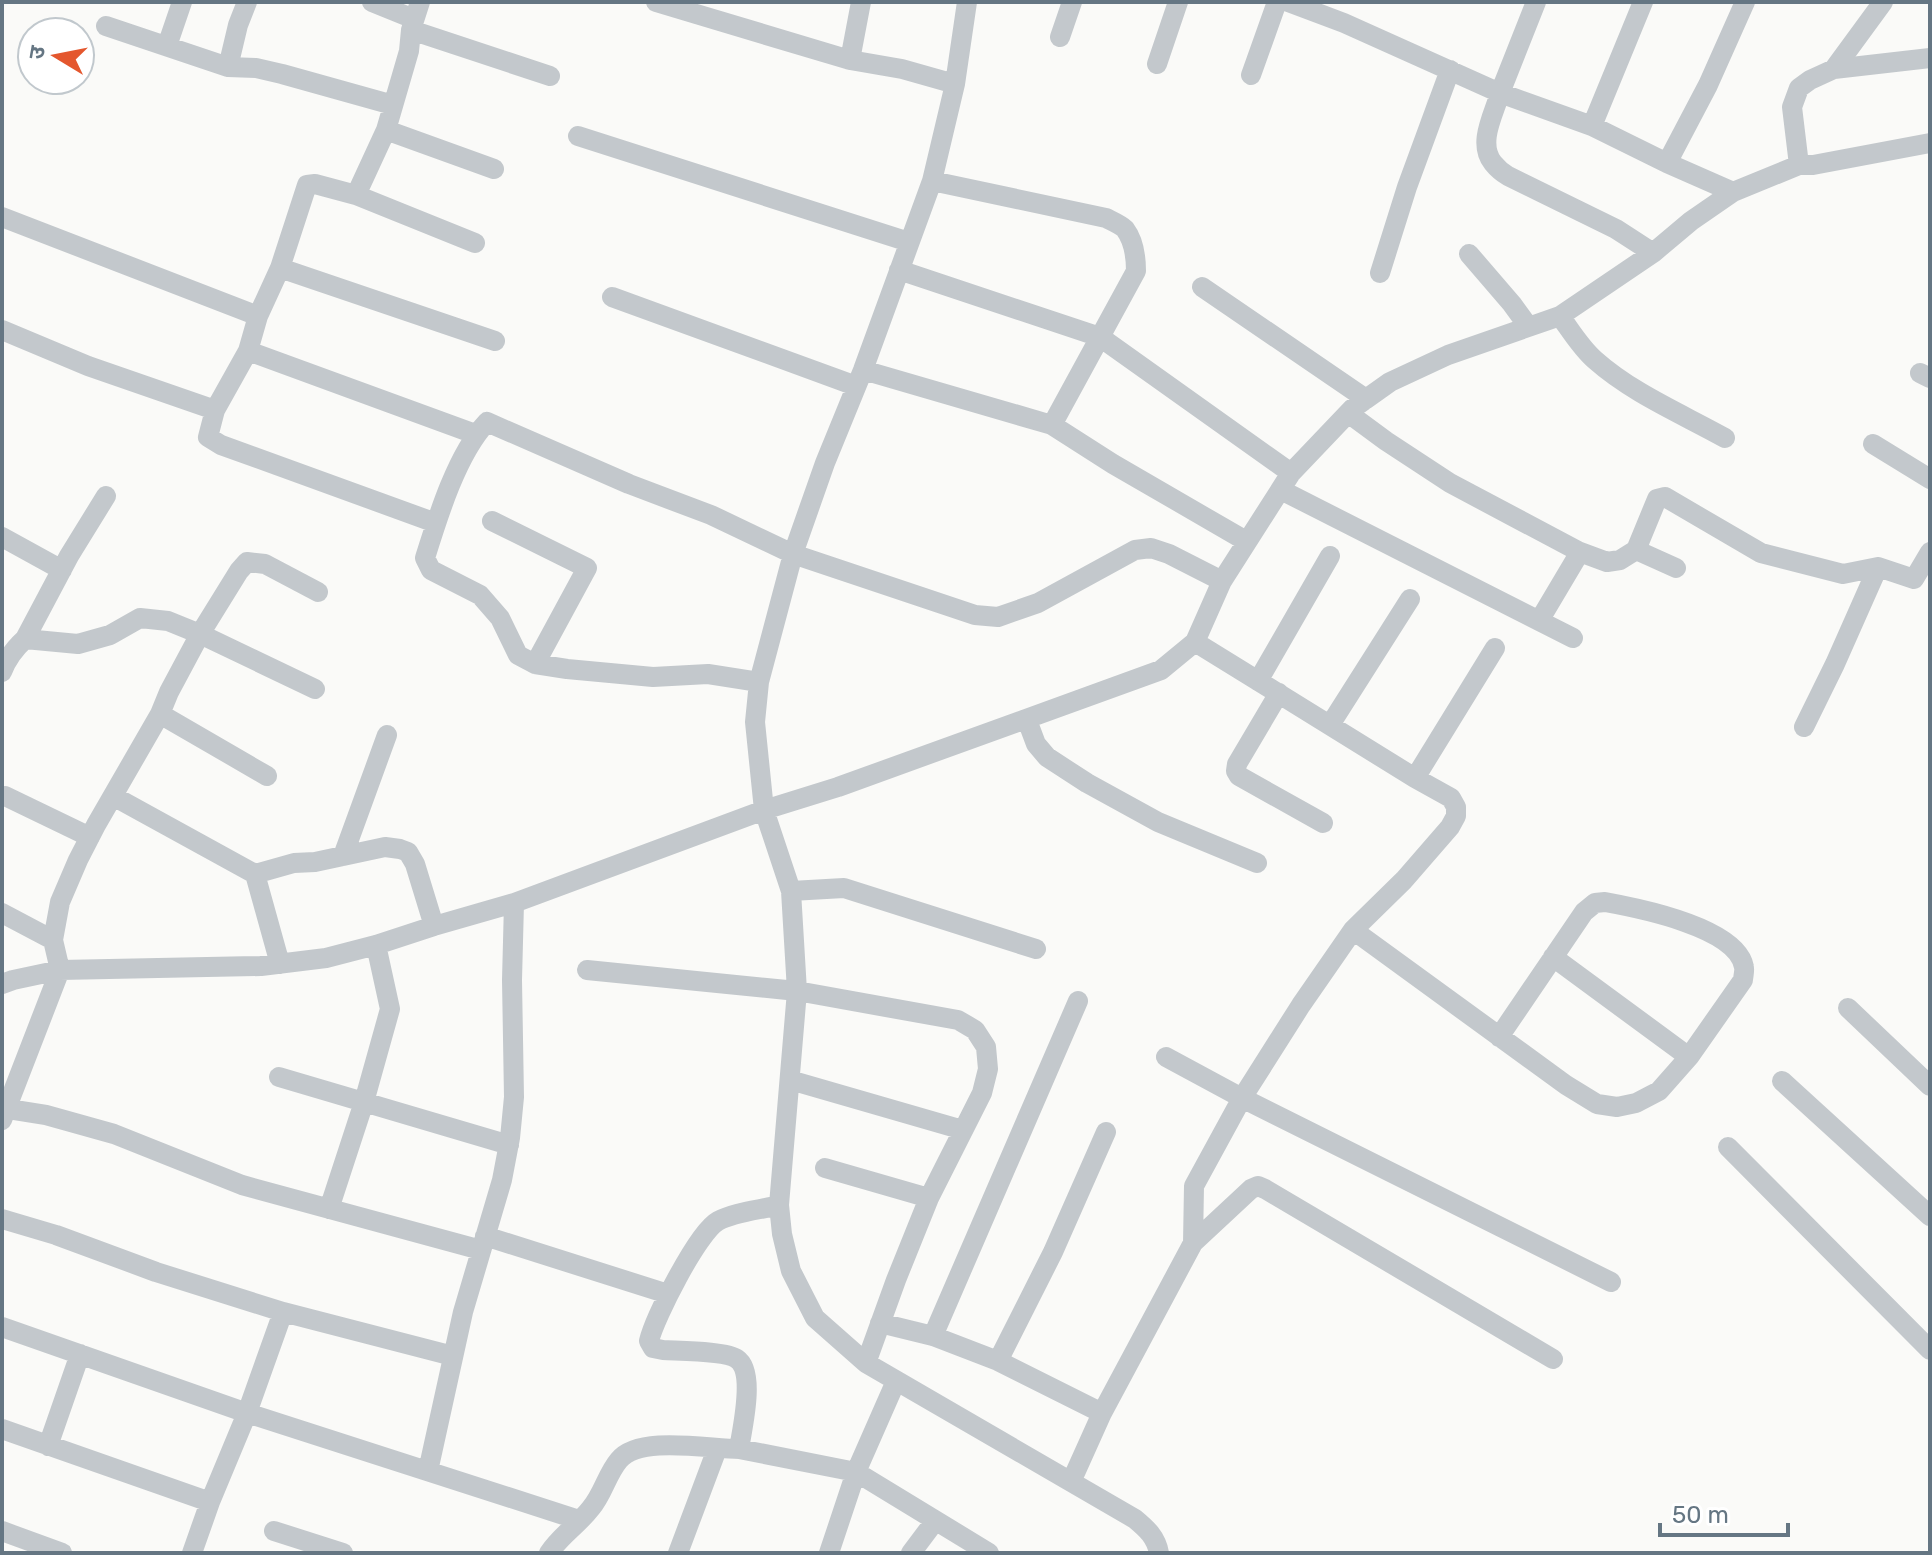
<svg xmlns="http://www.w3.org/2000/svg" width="1932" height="1555" viewBox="0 0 1932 1555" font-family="Rubik,'Noto Sans Devanagari',sans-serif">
  <rect width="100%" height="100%" fill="#fafaf8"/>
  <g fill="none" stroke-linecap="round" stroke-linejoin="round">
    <path stroke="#c3c8cc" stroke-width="20" d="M 372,2 L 414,19
      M 656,2 L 850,60 L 902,69 L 955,84
      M 967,2 L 955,84 L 932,181 L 863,370 L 825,463 L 793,554 L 759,682 L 755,722 L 764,810 L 791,891 L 797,991 L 779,1205 L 782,1234 L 791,1271 L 815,1318 L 866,1363 L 1135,1519 C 1147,1529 1156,1537 1159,1553
      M 1288,2 L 1344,23 L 1500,93 C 1494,114 1477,143 1493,163 C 1497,168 1503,173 1508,176 L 1616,229 L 1653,253
      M 1536,2 L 1500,93 L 1592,126 L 1667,163 L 1733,192
      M 106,26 L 228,67 L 256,68 L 282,74 L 393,105
      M 411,30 L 550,76
      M 1060,37 L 1072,2
      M 167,46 L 182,2
      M 850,60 L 861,2
      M 1157,64 L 1178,2
      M 228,67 L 238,25 L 247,2
      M 1834,69 L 1883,2
      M 1251,75 L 1277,2
      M 1592,126 L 1643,2
      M 386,130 L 494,169
      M 578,136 L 909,242
      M 1667,163 L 1708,85 L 1745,2
      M 1799,165 L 1792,107 L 1799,88 L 1810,80 L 1834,69 L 1930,58
      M 932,181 L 1106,218 C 1112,221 1121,225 1125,229 C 1134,241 1136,257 1136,271 L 1052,425
      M 356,195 L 386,130 L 409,51 L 411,30 L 420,2
      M 2,217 L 258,316
      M 1469,254 L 1512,304 L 1528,326
      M 280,268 L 495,341
      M 899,270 L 1100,337 L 1291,473
      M 1380,273 L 1407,187 L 1450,70
      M 1202,287 L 1366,399
      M 612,297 L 856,386
      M 1560,316 C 1571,331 1581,348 1595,360 C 1632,393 1682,414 1725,438
      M 2,330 L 88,366 L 215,410
      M 248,351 L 475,434
      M 863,370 L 1052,425 L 1113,464 L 1246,541
      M 1920,373 L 1930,378
      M 1348,413 L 1386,441 L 1450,483 L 1580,552 L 1607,562 L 1620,560 L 1636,550 L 1676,568
      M 1873,444 L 1930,479
      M 1281,490 L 1573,638
      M 492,521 L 587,568 L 535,664
      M 436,523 L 221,445 L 208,437 L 215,410 L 248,351 L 258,316 L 280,268 L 307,185 L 315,184 L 356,195 L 475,243
      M 2,537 L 62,570
      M 1636,550 L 1657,499 L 1665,497 L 1761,553 L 1843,574 L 1878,567 L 1914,579 L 1930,552
      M 1539,621 L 1580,552
      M 25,639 L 69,556 L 106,496
      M 2,672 C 7,658 14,649 25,639 L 78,644 L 110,635 L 140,618 L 168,621 L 200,634 L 315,689
      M 1258,681 L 1330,556
      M 759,682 L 708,674 L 653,677 L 567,669 L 535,664 L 518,655 L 500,618 L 480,595 L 431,570 L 425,558 C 438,516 457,454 487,422 L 629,484 L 711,515 L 793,554 L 975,615 L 998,617 L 1038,603 L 1135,550 L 1151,548 L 1169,554 L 1222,581
      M 1279,693 L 1237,764 L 1236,771 L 1239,776 L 1323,823
      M 160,714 L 267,776
      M 1027,720 L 1036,744 L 1047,757 L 1087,783 L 1158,822 L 1257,863
      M 1330,725 L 1410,599
      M 1804,727 L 1835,664 L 1878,567
      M 1415,778 L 1495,648
      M 5,796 L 90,837
      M 113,796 L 255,874
      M 343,856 L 387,735
      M 791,891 L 844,888 L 1036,949
      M 2,913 L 53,940
      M 1353,930 L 1566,1085 L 1597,1104 L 1617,1107 L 1636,1103 L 1659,1091 L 1689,1057 L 1553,957
      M 280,964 L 255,874 L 294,863 L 315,862 L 385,847 L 400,849 L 408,852 L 415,864 L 434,926
      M 587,970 L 797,991 L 958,1020 L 975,1030 L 986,1047 L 988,1069 L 982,1093 L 929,1198 L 896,1280 L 866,1363
      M 2,984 L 13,980 L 60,970 L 261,966 L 326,958 L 376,945 L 434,926 L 514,903 L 764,810 L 838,787 L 1161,670 L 1195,642 L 1222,581 L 1291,473 L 1352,409 L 1390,382 L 1448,355 L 1560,316 L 1653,253 L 1691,221 L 1733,192 L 1799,165 L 1813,165 L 1930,143
      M 1848,1008 L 1930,1086
      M 1499,1037 L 1584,912 L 1595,903 L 1605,902 C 1638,908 1737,927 1744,967 C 1745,969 1743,978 1743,980 L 1689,1057
      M 1166,1057 L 1242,1098 L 1611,1282
      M 279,1077 L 509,1145
      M 790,1080 L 963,1130
      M 1782,1081 L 1930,1216
      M 2,1108 L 46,1115 L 114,1134 L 242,1185 L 481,1250
      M 2,1120 L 60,970 L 53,940 L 60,902 L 78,860 L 96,825 L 160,714 L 169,692 L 200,634 L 239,571 L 247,562 L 265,564 L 318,592
      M 1728,1147 L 1930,1350
      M 825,1168 L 929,1198
      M 329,1209 L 364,1102 L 390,1009 L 376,945
      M 2,1219 L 56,1235 L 156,1272 L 283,1312 L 247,1413 L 210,1502 L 192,1553
      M 485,1236 L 668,1294
      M 1193,1243 L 1251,1189 L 1258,1186 L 1265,1189 L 1553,1359
      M 283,1312 L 453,1356
      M 880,1323 L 933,1336 L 998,1361 L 1102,1413 L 1193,1243 L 1194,1186 L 1242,1098 L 1301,1005 L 1353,930 L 1404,880 L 1450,827 L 1456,816 L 1456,807 L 1451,798 L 1415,778 L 1195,642
      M 2,1327 L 247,1413 L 579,1520
      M 933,1336 L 1078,1001
      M 998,1361 L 1053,1252 L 1106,1132
      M 2,1429 L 210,1502
      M 48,1446 L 80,1354
      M 739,1449 L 856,1472 L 989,1553
      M 428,1471 L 463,1312 L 502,1180 L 510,1138 L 514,1097 L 512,980 L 514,903
      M 1071,1482 L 1102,1413
      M 2,1531 L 62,1553
      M 274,1531 L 343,1553
      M 549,1553 C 561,1535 578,1525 591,1508 C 603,1494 607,1474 619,1460 C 639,1435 709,1449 739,1449 C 742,1429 756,1372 737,1359 C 727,1351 679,1351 663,1350 L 653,1348 L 649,1341 C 655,1317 698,1232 718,1221 C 735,1212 760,1210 779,1205
      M 678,1553 L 717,1449
      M 829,1553 L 856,1472 L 896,1381
      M 911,1553 L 935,1521"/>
  </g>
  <rect width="1932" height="1555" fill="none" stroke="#657683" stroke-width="8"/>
  <g transform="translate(56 56) rotate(280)"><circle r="38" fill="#ffffff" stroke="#c1c8cd" stroke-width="2"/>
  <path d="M0-6L14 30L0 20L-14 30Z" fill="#e4572e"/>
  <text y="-12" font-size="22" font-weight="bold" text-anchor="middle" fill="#657683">उ</text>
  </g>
  <path d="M1660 1523v12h128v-12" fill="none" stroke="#657683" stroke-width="4"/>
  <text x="1672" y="1523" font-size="24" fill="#657683" stroke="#ffffff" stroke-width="6" paint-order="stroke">50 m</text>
</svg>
